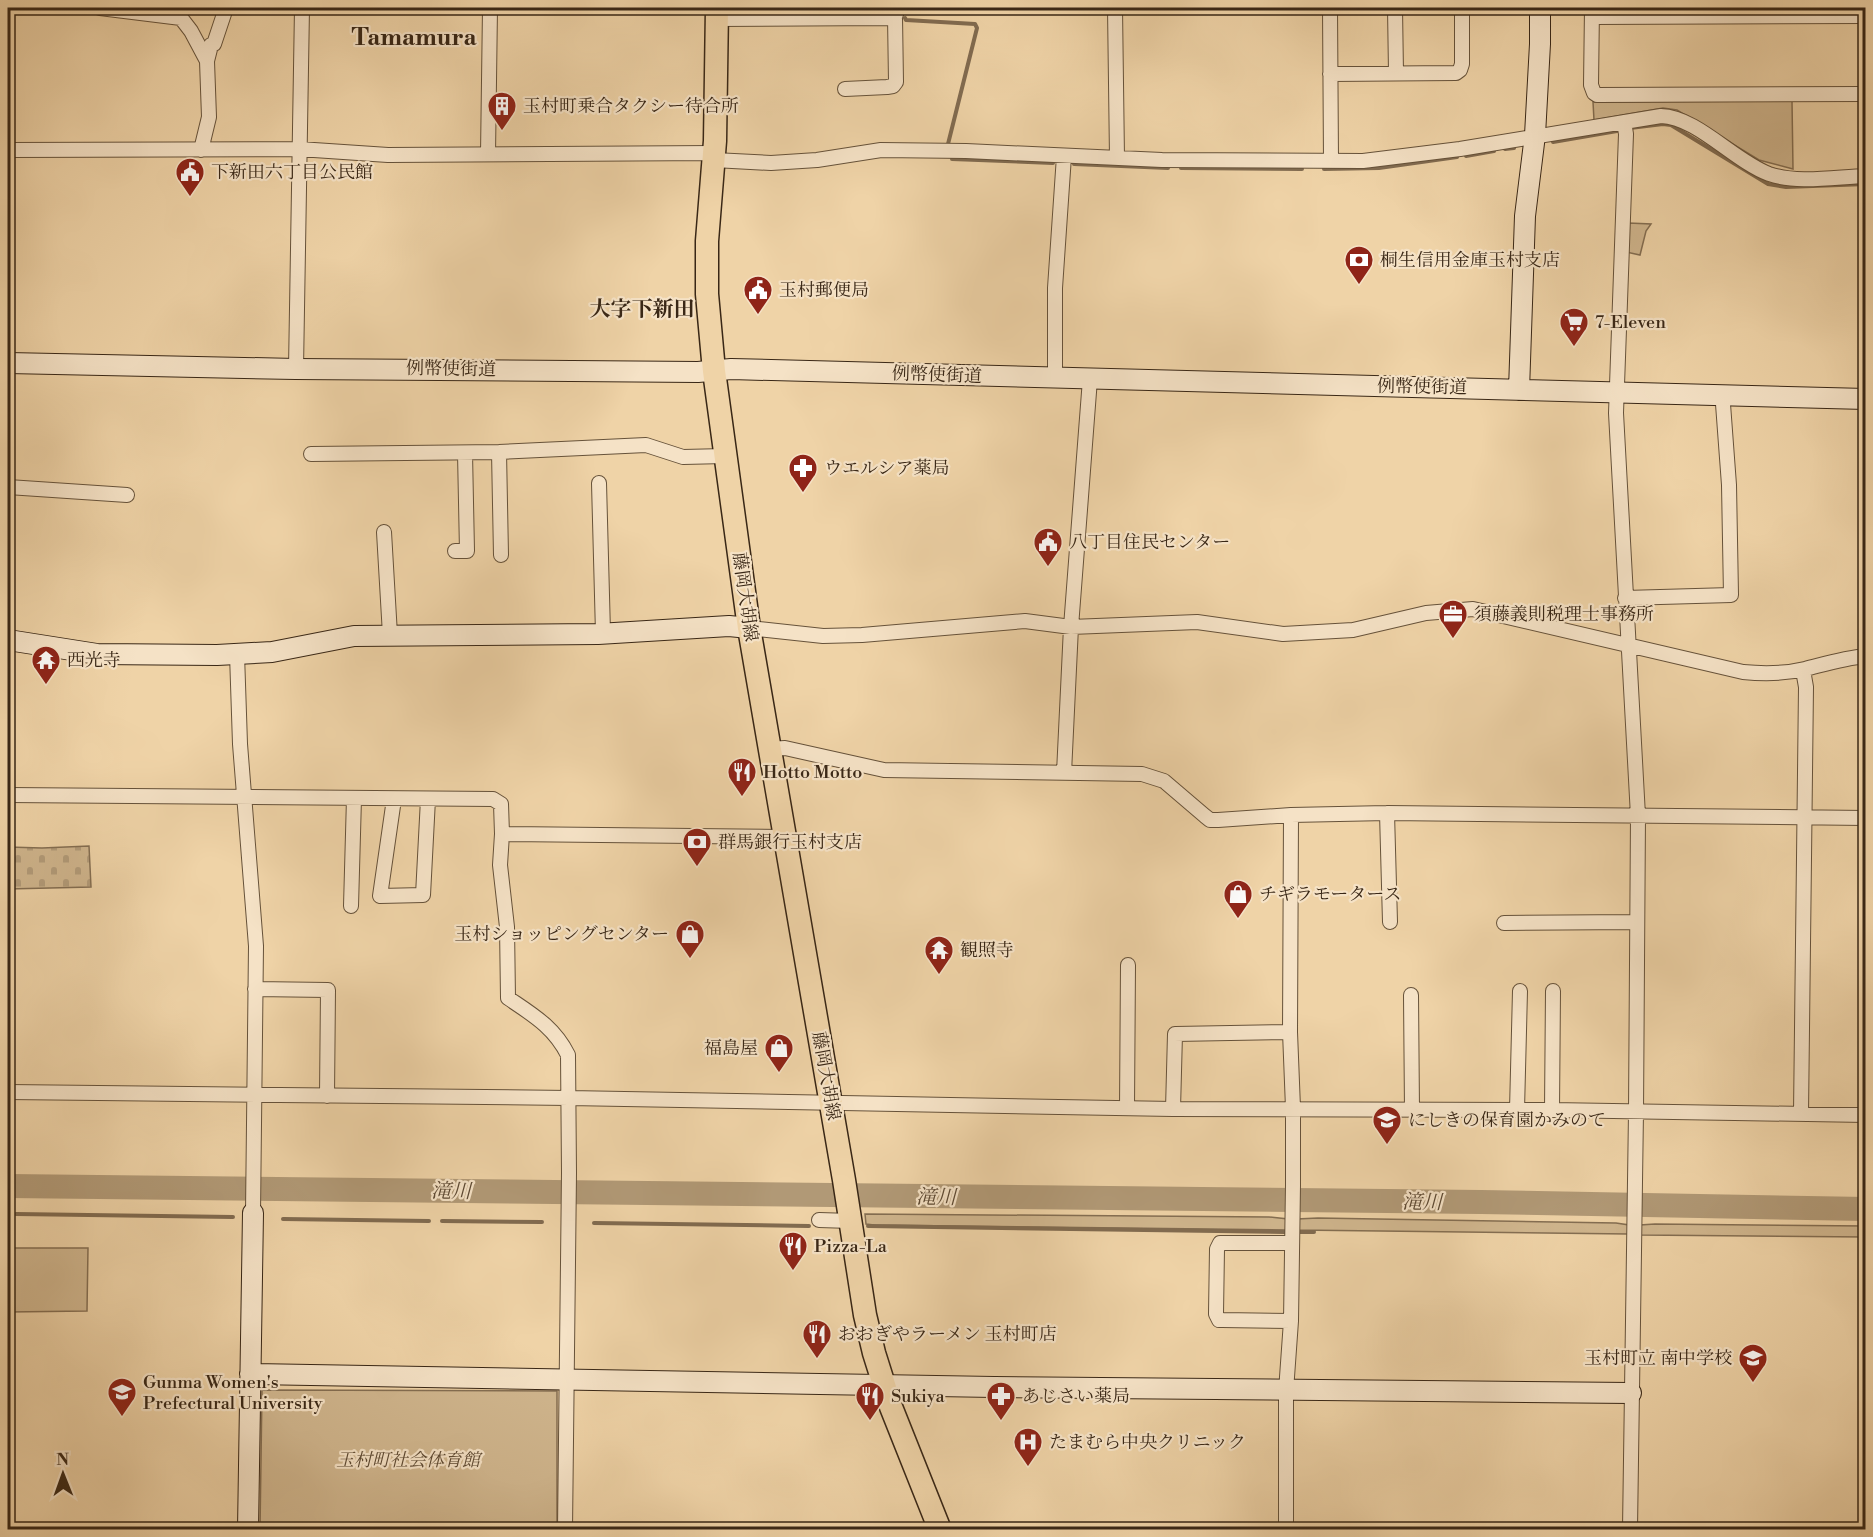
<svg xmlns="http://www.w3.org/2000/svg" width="1873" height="1537" viewBox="0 0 1873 1537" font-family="'Libre Bodoni','Noto Serif JP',serif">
  <defs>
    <pattern id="cemetery-stones" width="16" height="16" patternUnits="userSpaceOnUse" patternTransform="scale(1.5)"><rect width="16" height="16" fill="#d0b68e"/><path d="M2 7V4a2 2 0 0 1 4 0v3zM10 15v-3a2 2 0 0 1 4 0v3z" fill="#b39c7a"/></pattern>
  </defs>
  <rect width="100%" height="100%" fill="#efd3a7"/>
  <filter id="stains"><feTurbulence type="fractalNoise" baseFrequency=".00333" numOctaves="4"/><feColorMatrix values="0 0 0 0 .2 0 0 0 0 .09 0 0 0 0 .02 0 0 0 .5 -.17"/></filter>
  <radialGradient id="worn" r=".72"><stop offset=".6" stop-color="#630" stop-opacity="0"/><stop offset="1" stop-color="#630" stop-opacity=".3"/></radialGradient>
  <path fill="url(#cemetery-stones)" stroke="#846e52" stroke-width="1.5" d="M 89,846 L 91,887 L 8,889 L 8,847 L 42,848 Z"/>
  <path fill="#d0b68e" stroke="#846e52" stroke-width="1.5" d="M 1792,101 L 1793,169 L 1759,160 L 1677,110 L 1663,108 L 1594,120 L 1593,102 Z
    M 1628,223 L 1651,224 L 1646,231 L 1640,255 L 1626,252 Z
    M 865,1214 L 1269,1217 L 1288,1219 L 1288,1230 L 874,1225 L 866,1224 Z
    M 1318,1218 L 1616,1223 L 1629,1225 L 1628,1234 L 1297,1230 L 1297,1219 Z
    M 1655,1224 L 1866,1226 L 1865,1237 L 1640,1235 L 1640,1225 Z
    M 8,1248 L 88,1248 L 87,1311 L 8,1312 Z
    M 262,1390 L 557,1391 L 557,1529 L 260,1529 Z"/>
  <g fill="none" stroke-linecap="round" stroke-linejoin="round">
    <path stroke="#816b50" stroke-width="4" d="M 905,18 L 906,20 L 975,24 L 977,28 L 948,144
      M 1630,128 L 1663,124 L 1671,125 L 1768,184 L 1786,187 L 1866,184
      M 1553,142 L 1617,131
      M 1505,149 L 1514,148
      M 1466,156 L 1494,151
      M 952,159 L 1053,163
      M 1074,164 L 1168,168
      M 1181,168 L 1302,169
      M 1324,169 L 1379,168 L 1457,157
      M 16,1214 L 233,1217
      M 283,1219 L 429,1221
      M 442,1221 L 542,1222
      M 594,1223 L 809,1226
      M 868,1226 L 1285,1232
      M 1298,1232 L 1314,1232"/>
    <path stroke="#b19976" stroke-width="24" d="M 8,1186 L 1481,1202 L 1866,1209"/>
    <g stroke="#66523a" stroke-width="16">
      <path id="street" d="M 100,8 L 181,18 L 180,8
        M 1115,8 L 1117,158
        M 1330,8 L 1331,161
        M 1395,8 L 1396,73
        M 1592,8 L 1591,85 L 1594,93 L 1597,95 L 1866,94
        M 1592,17 L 1866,16
        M 181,18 L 191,31 L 207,61
        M 717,19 L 890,18 L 895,17 L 898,8
        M 1330,74 L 1456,73 L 1460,70 L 1462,64 L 1462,8
        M 845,89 L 887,87 L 893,86 L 896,82 L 895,17
        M 1624,122 L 1626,134 L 1616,413 L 1638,816 L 1636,1112 L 1630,1530
        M 8,150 L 299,149 L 388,155 L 714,153
        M 201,150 L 209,117 L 207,61 L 211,45 L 214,44 L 226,8
        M 488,154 L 490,8
        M 714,160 L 771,163 L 817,160 L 881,150 L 966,151 L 1162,160 L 1363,161 L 1460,149 L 1661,116 C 1697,117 1734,161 1769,174 C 1798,184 1835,177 1866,176
        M 296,369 L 302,8
        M 1055,378 L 1055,288 L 1064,156
        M 499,452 L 501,555
        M 311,454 L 499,452 L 646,445 L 683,457 L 725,456
        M 599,483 L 603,633
        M 8,487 L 127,495
        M 384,532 L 390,635
        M 455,551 L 467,551 L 465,453
        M 1625,598 L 1731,595 L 1729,485 L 1723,404 L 1726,395
        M 749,628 L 823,636 L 862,635 L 1025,621 L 1071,627 L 1197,622 L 1283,634 L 1353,630 L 1426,613 L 1473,609 L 1743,672 C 1764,674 1784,674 1805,669 C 1825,664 1844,658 1866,656
        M 237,654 L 240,744 L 256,946 L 253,1213
        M 769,749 L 785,748 L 884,770 L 1142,774 L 1164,781 L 1205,816 L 1210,820 L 1218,820 L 1291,815 L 1387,813 L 1866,818
        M 1064,773 L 1071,627 L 1090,379
        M 8,795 L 493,799 L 501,804 L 502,834 L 500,865 L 507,927 L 508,998 C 533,1015 554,1027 568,1055 L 569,1173 L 565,1530
        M 394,799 L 380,896 L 423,895 L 428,799
        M 1387,813 L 1390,922
        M 502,834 L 784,837
        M 351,906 L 354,798
        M 1504,923 L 1636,922
        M 255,989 L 328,990 L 327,1096
        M 1411,995 L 1412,1110
        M 8,1092 L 569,1098 L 1173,1109 L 1552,1110 L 1866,1115
        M 1127,1108 L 1128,965
        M 1173,1109 L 1175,1034 L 1290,1032
        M 1517,1110 L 1520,991
        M 1552,1110 L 1553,991
        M 1801,1114 L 1806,687 L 1803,670
        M 819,1220 L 851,1221
        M 1291,1321 L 1222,1320 L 1219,1320 L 1216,1314 L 1217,1249 L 1220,1243 L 1292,1243
        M 1286,1530 L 1286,1391 L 1291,1321 L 1293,1185 L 1293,1108 L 1290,1032 L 1291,815"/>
    </g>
    <g stroke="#392716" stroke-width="22">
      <path id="secondary" d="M 8,363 L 296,369 L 698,372 L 731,369 L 1866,399
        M 1519,390 L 1525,216 L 1535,135 L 1540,44 L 1540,8
        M 8,640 L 97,654 L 217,655 L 272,652 L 354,636 L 598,634 L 729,626 L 749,628
        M 250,1374 L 994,1387 L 1631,1393
        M 248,1530 L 253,1213"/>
    </g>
    <g stroke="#392716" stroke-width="25">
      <path id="primary" d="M 717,8 L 715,141 L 707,241 L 707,294 L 714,371 L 749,628 L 844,1180 L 865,1315 L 874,1353 L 891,1407 L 940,1530"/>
    </g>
    <use href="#street" stroke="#f5e2c6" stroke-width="14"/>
    <use href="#secondary" stroke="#f5e2c6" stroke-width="20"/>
    <use href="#primary" stroke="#efd3a7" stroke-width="22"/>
  </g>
  <defs>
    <g id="building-pin" transform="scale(1.5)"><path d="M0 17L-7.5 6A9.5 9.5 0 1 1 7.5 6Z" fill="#8f2418" stroke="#f5e2c6"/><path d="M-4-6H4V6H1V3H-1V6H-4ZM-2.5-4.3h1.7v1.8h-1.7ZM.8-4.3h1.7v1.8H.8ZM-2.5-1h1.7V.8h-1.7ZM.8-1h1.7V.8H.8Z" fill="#fff"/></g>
    <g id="civic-pin" transform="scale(1.5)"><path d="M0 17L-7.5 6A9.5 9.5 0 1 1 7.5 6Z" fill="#8f2418" stroke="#f5e2c6"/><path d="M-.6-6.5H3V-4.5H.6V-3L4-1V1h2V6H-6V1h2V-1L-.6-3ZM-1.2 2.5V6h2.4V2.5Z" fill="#fff"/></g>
    <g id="bank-pin" transform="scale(1.5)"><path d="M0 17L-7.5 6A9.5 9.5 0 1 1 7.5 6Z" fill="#8f2418" stroke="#f5e2c6"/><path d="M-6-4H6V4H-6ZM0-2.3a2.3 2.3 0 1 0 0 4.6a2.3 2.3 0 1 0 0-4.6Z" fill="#fff"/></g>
    <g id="supermarket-pin" transform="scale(1.5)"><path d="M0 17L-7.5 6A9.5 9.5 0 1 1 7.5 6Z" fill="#8f2418" stroke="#f5e2c6"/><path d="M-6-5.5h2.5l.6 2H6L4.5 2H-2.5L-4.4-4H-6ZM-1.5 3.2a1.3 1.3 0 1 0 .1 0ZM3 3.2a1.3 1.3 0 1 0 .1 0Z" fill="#fff"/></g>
    <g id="pharmacy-pin" transform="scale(1.5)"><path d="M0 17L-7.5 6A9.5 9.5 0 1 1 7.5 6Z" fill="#8f2418" stroke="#f5e2c6"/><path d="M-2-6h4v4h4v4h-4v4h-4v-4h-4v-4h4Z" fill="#fff"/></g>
    <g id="office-pin" transform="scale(1.5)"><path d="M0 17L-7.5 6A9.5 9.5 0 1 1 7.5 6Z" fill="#8f2418" stroke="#f5e2c6"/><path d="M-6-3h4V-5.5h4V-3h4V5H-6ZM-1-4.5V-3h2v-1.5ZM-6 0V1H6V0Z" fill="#fff"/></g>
    <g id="temple-pin" transform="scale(1.5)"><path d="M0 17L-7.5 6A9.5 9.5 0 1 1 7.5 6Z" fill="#8f2418" stroke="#f5e2c6"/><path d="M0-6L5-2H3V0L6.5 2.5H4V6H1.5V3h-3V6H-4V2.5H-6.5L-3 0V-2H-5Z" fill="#fff"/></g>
    <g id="restaurant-pin" transform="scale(1.5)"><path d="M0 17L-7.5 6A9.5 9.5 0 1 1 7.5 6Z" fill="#8f2418" stroke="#f5e2c6"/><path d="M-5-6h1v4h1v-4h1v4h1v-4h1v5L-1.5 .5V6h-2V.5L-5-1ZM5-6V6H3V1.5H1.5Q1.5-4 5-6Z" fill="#fff"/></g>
    <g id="shop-pin" transform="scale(1.5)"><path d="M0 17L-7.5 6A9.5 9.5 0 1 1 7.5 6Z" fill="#8f2418" stroke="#f5e2c6"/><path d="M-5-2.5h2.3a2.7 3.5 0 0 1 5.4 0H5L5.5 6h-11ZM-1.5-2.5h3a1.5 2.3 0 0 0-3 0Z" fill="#fff"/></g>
    <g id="school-pin" transform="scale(1.5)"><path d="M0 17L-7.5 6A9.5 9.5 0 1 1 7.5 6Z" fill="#8f2418" stroke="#f5e2c6"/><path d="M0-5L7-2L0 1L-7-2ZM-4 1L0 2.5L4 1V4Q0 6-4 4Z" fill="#fff"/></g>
    <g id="university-pin" transform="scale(1.5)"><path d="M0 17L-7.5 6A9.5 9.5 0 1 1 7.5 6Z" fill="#8f2418" stroke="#f5e2c6"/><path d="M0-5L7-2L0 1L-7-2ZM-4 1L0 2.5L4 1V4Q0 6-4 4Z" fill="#fff"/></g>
    <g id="hospital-pin" transform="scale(1.5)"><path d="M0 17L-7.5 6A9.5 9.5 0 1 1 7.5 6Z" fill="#8f2418" stroke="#f5e2c6"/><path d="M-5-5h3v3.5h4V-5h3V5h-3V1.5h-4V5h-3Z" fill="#fff"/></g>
  </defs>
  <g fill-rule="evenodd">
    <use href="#building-pin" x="502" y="106"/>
    <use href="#civic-pin" x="190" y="172"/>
    <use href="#bank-pin" x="1359" y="260"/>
    <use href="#civic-pin" x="758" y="290"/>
    <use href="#supermarket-pin" x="1574" y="322"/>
    <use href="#pharmacy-pin" x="803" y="468"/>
    <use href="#civic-pin" x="1048" y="542"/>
    <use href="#office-pin" x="1453" y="614"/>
    <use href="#temple-pin" x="46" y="660"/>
    <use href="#restaurant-pin" x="742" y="772"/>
    <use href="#bank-pin" x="697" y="842"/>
    <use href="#shop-pin" x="1238" y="894"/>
    <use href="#shop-pin" x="690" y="934"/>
    <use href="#temple-pin" x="939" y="950"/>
    <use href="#shop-pin" x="779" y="1048"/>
    <use href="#school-pin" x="1387" y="1120"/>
    <use href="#restaurant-pin" x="793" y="1246"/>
    <use href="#restaurant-pin" x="817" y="1334"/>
    <use href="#school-pin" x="1753" y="1358"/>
    <use href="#university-pin" x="122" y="1392"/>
    <use href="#restaurant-pin" x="870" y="1396"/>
    <use href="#pharmacy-pin" x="1001" y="1396"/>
    <use href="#hospital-pin" x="1028" y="1442"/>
  </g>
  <g text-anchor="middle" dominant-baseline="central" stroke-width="4.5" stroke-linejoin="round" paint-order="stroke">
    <g font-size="18" fill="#392716" stroke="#f5e2c6" text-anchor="start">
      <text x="523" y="106">玉村町乗合タクシー待合所</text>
      <text x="211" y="172">下新田六丁目公民館</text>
      <text x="1380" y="260">桐生信用金庫玉村支店</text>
      <text x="779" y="290">玉村郵便局</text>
      <text x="1595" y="322">7-Eleven</text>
      <text x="824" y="468">ウエルシア薬局</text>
      <text x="1069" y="542">八丁目住民センター</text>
      <text x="1474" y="614">須藤義則税理士事務所</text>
      <text x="67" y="660">西光寺</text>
      <text x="763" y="772">Hotto Motto</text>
      <text x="718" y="842">群馬銀行玉村支店</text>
      <text x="1259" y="894">チギラモータース</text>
      <text x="669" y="934" text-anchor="end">玉村ショッピングセンター</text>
      <text x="960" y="950">観照寺</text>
      <text x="758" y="1048" text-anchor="end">福島屋</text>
      <text x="1408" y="1120">にしきの保育園かみのて</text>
      <text x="814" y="1246">Pizza-La</text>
      <text x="838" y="1334">おおぎやラーメン 玉村町店</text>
      <text x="1732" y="1358" text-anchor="end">玉村町立 南中学校</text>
      <text x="143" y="1382">Gunma Women's<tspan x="143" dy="21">Prefectural University</tspan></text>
      <text x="891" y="1396">Sukiya</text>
      <text x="1022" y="1396">あじさい薬局</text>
      <text x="1049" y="1442">たまむら中央クリニック</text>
    </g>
    <g font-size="18" fill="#392716" stroke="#f5e2c6">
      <text transform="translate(451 369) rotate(1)">例幣使街道</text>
      <text transform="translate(937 375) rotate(2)">例幣使街道</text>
      <text transform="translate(1422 387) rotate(1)">例幣使街道</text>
      <text transform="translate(745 597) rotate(82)">藤岡大胡線</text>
      <text transform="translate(826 1076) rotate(80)">藤岡大胡線</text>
    </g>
    <g font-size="18" font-style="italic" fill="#5f4b34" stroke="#f5e2c6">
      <text x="408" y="1460">玉村町社会体育館</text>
    </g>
    <g font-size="20" font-style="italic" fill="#5d4933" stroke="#f5e2c6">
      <text transform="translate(451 1192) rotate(1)">滝川</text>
      <text transform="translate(936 1198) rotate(1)">滝川</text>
      <text transform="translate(1422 1203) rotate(1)">滝川</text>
    </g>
    <g font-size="21" font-weight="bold" fill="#392716" stroke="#f5e2c6">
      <text x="642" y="310">大字下新田</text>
    </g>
    <g font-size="24" font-weight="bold" fill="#392716" stroke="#f5e2c6">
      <text x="414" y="38">Tamamura</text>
    </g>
  </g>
  <rect width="1873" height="1537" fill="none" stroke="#efd3a7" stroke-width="30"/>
  <rect x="9" y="9" width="1855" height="1519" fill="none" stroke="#392716" stroke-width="3"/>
  <rect x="15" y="15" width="1843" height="1507" fill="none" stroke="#392716" stroke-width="1.5"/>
  <g transform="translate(63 1474) rotate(359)" stroke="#f5e2c6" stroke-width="4.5" paint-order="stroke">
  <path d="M0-4.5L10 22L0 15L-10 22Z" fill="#392716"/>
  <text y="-9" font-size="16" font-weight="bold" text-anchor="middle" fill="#392716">N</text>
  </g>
  <rect width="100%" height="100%" filter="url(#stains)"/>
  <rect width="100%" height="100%" fill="url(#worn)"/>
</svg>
